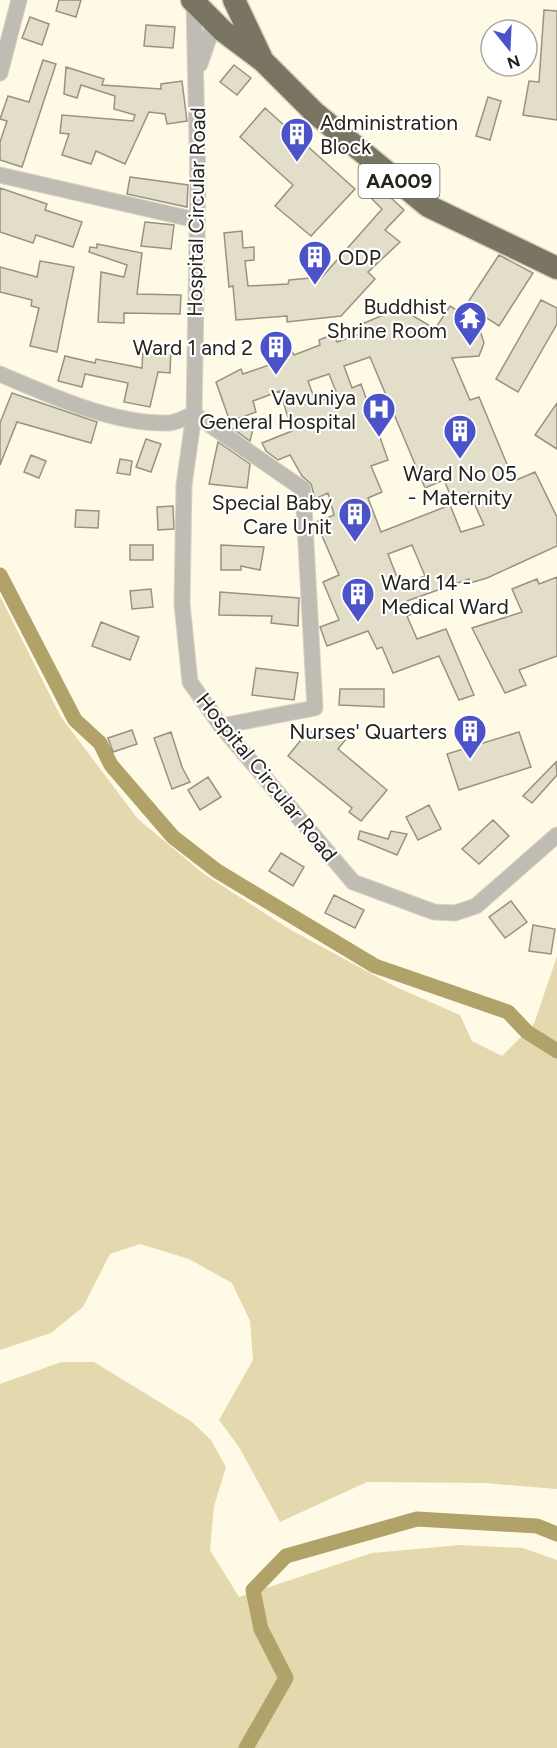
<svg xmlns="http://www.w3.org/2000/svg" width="557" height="1748" viewBox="0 0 557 1748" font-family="Figtree,sans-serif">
  <rect width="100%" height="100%" fill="#fffae5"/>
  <path fill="#e4d9ae" d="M 0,596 L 61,717 L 138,819 L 204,874 L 291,930 L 396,987 L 460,1015 L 472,1041 L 502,1056 L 534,1024 L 557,956 L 557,1489 L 484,1483 L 367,1482 L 280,1522 L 239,1447 L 219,1420 L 253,1360 L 250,1321 L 232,1283 L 189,1259 L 140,1244 L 110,1254 L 83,1307 L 51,1333 L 0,1350 Z
    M 61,1362 L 94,1362 L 192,1422 L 211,1440 L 226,1467 L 214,1506 L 210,1550 L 239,1597 L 372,1553 L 460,1545 L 523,1548 L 557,1560 L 557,1748 L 0,1748 L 0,1384 Z"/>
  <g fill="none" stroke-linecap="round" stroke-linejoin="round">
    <path stroke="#b0a269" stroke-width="15" d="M 0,575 L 75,720 L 100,743 L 111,765 L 173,837 L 217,871 L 375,966 L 508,1012 L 527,1032 L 557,1051
      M 246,1748 L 286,1678 L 261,1629 L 253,1590 L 286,1556 L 417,1519 L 537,1526 L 557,1534"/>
  </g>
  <path fill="#e2dec9" stroke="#989381" stroke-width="1.5" fill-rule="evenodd" d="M 59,0 L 81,0 L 76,17 L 56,11 Z
    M 544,10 L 557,11 L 557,120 L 523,115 L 529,81 L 539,82 Z
    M 30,17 L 49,24 L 42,45 L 22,38 Z
    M 146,25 L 175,27 L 173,48 L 144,46 Z
    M 43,60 L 56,64 L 22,167 L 0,160 L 0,142 L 7,121 L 0,119 L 8,96 L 29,102 Z
    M 234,65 L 251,78 L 237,95 L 220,82 Z
    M 66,67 L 104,79 L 102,85 L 161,89 L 161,84 L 182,81 L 187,121 L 167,124 L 165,114 L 149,112 L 125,164 L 96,151 L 91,164 L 62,155 L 69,134 L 60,133 L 62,115 L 133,121 L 135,115 L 114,109 L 115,96 L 81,85 L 77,98 L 64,94 Z
    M 488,97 L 501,101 L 490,140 L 476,136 Z
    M 265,108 L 355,189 L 311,236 L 275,206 L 293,185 L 240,137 Z
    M 130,177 L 188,185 L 187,207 L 127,194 Z
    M 376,184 L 404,210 L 385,230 L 400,242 L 368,272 L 375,279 L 341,316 L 287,322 L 287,316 L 236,320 L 233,286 L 229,287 L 224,233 L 242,231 L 243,248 L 254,247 L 254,260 L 245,261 L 248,286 L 288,284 L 289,280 L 322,277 L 382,209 L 367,194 Z
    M 0,188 L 47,204 L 45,210 L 82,222 L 73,247 L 36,235 L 33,243 L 0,232 Z
    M 145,222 L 174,225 L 171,249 L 141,246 Z
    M 97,244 L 142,253 L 137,294 L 181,295 L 180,314 L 124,313 L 124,323 L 98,322 L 101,272 L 124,277 L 127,265 L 89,252 L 90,247 L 97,248 Z
    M 499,255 L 533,273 L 499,326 L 473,309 L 484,343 L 479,356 L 452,358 L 470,400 L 479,397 L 514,481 L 535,472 L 557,517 L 557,546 L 487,578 L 470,583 L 469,579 L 407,601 L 412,614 L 407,616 L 417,639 L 446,629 L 474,695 L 459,700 L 439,656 L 393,673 L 382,647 L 377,649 L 368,631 L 327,646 L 320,627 L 339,620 L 323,582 L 339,575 L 316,522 L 334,515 L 328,493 L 315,499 L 311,484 L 302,476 L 290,455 L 278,460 L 266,451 L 262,443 L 292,431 L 280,391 L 253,401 L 256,412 L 237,419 L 254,425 L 250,441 L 225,423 L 228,416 L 216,382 L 241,369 L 243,374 L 269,365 L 268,360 L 292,351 L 294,355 L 320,345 L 319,340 L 334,334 L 337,342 L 360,334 L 357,326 L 400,308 L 435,329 L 450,306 L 461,313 ZM 370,357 L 425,488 L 444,480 L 452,499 L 469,492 L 484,525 L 461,532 L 450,505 L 381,532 L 368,498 L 382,492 L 371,466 L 388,460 L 361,384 L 352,388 L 344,366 ZM 329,374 L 337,394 L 316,403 L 308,381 ZM 412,545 L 425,576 L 400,585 L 388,554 Z
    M 40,261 L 74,267 L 57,352 L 30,346 L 39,308 L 31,306 L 32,300 L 0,292 L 0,267 L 37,277 Z
    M 541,300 L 557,308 L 557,324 L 518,392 L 496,379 Z
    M 143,348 L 171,349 L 170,373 L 158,372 L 150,407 L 124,402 L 128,383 L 85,374 L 82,387 L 58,381 L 65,356 L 95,363 L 96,359 L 142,368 Z
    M 12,393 L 97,422 L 91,443 L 17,422 L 0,465 L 0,423 Z
    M 557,403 L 557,449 L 535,435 Z
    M 146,439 L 161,444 L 151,472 L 136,467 Z
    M 218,442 L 250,464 L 247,488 L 209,484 Z
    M 31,455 L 46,461 L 39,478 L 24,472 Z
    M 120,459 L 132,461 L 130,475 L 117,473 Z
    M 173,506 L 174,529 L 158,530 L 157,507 Z
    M 76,510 L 99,511 L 98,528 L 75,527 Z
    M 130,545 L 153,545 L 153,560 L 130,560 Z
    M 221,545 L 264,547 L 260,570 L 241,566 L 241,570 L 221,570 Z
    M 557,577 L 557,656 L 519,670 L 526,685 L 505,693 L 472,628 L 522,612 L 512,589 L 537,579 L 539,584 Z
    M 151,589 L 153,607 L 132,609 L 130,591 Z
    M 220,592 L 299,598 L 298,626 L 271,623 L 272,616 L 219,615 Z
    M 101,622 L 139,637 L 130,660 L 92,646 Z
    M 256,668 L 298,673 L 294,700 L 252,695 Z
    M 340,689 L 384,689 L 384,707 L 339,705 Z
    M 331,727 L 346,739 L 338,749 L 387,790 L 361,821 L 349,812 L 352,808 L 288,756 L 309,730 L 321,740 Z
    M 132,730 L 137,744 L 113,752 L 108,738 Z
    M 171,732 L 182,767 L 190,782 L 172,789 L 154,738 Z
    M 519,732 L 531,767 L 459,790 L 447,754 Z
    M 556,762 L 557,775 L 532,803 L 523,796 Z
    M 208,777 L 221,797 L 200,810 L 188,790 Z
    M 429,805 L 441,829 L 418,840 L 406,817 Z
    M 493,820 L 509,836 L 479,864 L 462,849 Z
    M 360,831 L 388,839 L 391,831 L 407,834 L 397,855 L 358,839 Z
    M 281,853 L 304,867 L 293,886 L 269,871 Z
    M 334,895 L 364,910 L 355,928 L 325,913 Z
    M 511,901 L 527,922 L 505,938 L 489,917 Z
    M 533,925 L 555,929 L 551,954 L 529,951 Z"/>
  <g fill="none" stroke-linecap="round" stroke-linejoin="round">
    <g stroke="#d8d3c1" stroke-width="17">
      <path id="minor" d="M 194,3 L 198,184 L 194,414 L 184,485 L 182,604 L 190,682 L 221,726 L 353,882 L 434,912 L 455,913 L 476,906 L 557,835
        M 200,64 L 214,23
        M 0,73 L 19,0
        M 0,175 L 196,220
        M 0,374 C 49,395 114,425 168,423 C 176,423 186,417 194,414 L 303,489 L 315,708 L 221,726"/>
    </g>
    <g stroke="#d8d3c1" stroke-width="25">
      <path id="highway" d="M 192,0 L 223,31 L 263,61 L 315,113 L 428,206 L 557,268
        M 234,0 L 261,57"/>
    </g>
    <use href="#minor" stroke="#bebcb3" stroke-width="15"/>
    <use href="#highway" stroke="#7a7563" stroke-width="22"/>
  </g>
  <defs>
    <g id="building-pin" transform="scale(1.725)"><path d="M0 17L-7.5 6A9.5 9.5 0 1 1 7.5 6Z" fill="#4c52c8" stroke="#fff"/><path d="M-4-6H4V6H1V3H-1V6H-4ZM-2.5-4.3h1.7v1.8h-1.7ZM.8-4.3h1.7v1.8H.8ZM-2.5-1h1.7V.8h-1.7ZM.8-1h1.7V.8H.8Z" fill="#fff"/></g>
    <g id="temple-pin" transform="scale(1.725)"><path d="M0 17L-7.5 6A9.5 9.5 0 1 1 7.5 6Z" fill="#4c52c8" stroke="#fff"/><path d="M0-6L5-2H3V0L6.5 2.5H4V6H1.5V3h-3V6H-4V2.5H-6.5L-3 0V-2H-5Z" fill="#fff"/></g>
    <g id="hospital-pin" transform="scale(1.725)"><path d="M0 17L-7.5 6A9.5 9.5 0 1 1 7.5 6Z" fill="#4c52c8" stroke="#fff"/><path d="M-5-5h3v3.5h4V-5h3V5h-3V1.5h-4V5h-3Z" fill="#fff"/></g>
  </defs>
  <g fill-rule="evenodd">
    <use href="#building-pin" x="297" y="134"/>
    <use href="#building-pin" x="315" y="257"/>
    <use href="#temple-pin" x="470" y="318"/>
    <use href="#building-pin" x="276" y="347"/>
    <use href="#hospital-pin" x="379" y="409"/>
    <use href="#building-pin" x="460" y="431"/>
    <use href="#building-pin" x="355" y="514"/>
    <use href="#building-pin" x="358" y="594"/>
    <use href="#building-pin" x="470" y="731"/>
  </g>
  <g text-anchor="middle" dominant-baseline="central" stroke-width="4.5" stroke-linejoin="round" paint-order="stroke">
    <rect fill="#fff" stroke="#66655f" stroke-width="1.5" x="358.5" y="164" width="81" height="34" rx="4.5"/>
    <g font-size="20" font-weight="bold" fill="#25231b">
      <text x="399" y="181">AA009</text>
    </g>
    <g font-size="21" fill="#25231b" stroke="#fff" text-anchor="end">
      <text x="320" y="122" text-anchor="start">Administration<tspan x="320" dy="24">Block</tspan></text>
      <text x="338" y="257" text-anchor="start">ODP</text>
      <text x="447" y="306">Buddhist<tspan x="447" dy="24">Shrine Room</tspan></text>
      <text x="253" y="347">Ward 1 and 2</text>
      <text x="356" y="397">Vavuniya<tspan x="356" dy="24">General Hospital</tspan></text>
      <text x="460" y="473" text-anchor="middle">Ward No 05<tspan x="460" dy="24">- Maternity</tspan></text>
      <text x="332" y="502">Special Baby<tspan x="332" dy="24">Care Unit</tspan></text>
      <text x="381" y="582" text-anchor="start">Ward 14 -<tspan x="381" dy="24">Medical Ward</tspan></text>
      <text x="447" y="731">Nurses' Quarters</text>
    </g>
    <g font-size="21" fill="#25231b" stroke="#fff">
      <text transform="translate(196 212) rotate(-89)">Hospital Circular Road</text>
      <text transform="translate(267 777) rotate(51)">Hospital Circular Road</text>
    </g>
  </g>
  <g transform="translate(509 48) rotate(162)"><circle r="28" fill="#ffffff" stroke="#a8a7a4" stroke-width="1.5"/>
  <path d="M0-4.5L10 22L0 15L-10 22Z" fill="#4c52c8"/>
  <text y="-9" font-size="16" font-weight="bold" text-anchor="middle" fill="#25231b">N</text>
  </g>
</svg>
